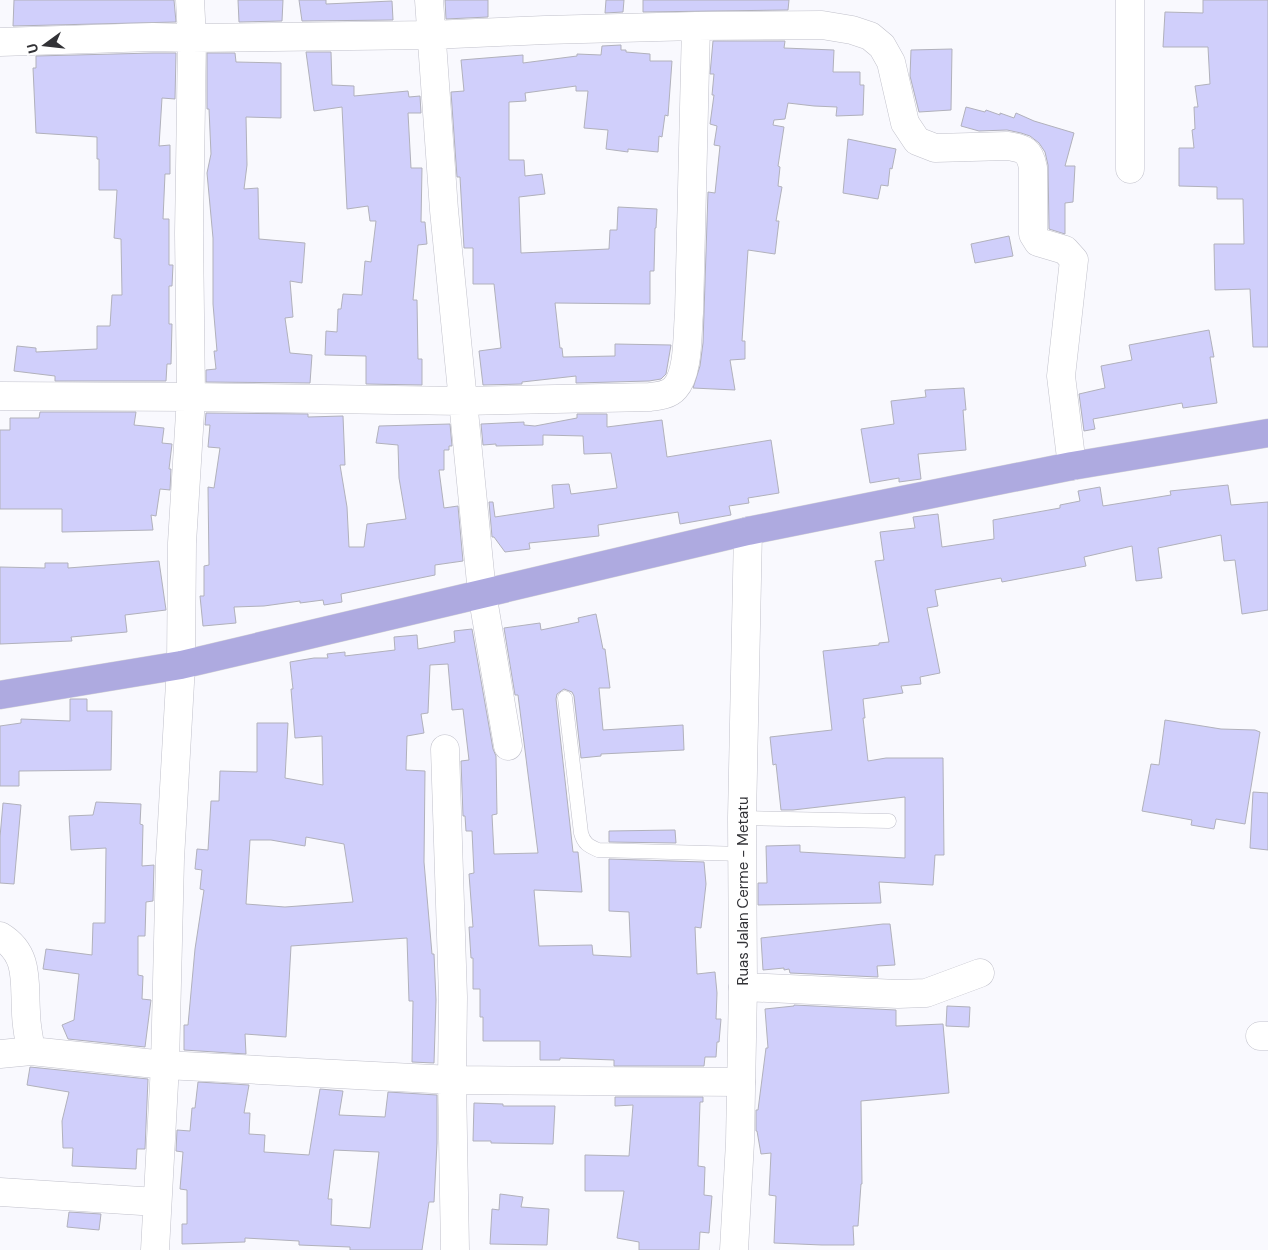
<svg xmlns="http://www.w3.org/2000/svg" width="1268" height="1250" viewBox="0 0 1268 1250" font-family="'DM Sans',sans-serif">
  <rect width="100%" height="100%" fill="#f9f9fe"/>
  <path fill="#d0cffb" stroke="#b1b1bb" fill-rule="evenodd" d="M 14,0 L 174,0 L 176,22 L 13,26 Z
    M 238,0 L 283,0 L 282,21 L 239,22 Z
    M 299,0 L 326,0 L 326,4 L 392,1 L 393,20 L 302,21 Z
    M 445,0 L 488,0 L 488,17 L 446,19 Z
    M 606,0 L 624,0 L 623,12 L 605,13 Z
    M 643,0 L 789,0 L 788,10 L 643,12 Z
    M 1203,0 L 1268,0 L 1268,347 L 1253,347 L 1250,289 L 1215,290 L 1214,244 L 1244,244 L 1243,199 L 1217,199 L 1217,187 L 1179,186 L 1179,148 L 1194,148 L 1192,130 L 1195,129 L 1194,107 L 1198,107 L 1195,86 L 1210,84 L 1208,47 L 1163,47 L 1165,12 L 1203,13 Z
    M 713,41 L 785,41 L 784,48 L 834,50 L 833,72 L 860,72 L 860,85 L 864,85 L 863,115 L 836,116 L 837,107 L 814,106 L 788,103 L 785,119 L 774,120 L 773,125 L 784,127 L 778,166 L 780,167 L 778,186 L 782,187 L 776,221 L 779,221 L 775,254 L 748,250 L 742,341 L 745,341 L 745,359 L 730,360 L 735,390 L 693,388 L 700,366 L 703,343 L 708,192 L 715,193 L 720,146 L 714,145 L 717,126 L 710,124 L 714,95 L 712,95 L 714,74 L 710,74 Z
    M 621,45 L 621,50 L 626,50 L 626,52 L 650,54 L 650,61 L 672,61 L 668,116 L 665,115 L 662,137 L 659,136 L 658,152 L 628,149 L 628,152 L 606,149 L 608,130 L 584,128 L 588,91 L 576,91 L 576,86 L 525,93 L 526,101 L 509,102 L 509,160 L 524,160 L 525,176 L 542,174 L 545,194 L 519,197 L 521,253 L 609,249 L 610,230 L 617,230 L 618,207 L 657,209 L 656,228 L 655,228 L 654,271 L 650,271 L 650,304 L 555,303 L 560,348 L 562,348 L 563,357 L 615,356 L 615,344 L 671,345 L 666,374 L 661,379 L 649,381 L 576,383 L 576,376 L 522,382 L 522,384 L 483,385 L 479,351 L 501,348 L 494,284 L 473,284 L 473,248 L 464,248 L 460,177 L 457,177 L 451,92 L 464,91 L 461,60 L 523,55 L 523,63 L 577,56 L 577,54 L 601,55 L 602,46 Z
    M 952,49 L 951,110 L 919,112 L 910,76 L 911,50 Z
    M 306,52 L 331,52 L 332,85 L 354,86 L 354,96 L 408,91 L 409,97 L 420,96 L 421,113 L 408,113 L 411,168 L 422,168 L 421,222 L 425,222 L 427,244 L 418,245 L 413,300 L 417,300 L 418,359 L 422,359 L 422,385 L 366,384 L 366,356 L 325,355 L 326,331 L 337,332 L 338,309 L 341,309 L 343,294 L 362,295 L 365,261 L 371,262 L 376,221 L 370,221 L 368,206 L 347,209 L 342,107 L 314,111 Z
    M 153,53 L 176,53 L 175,99 L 162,98 L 159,146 L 170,145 L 170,174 L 165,174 L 163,219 L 169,219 L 169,265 L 173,265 L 172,286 L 169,286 L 169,324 L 172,324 L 171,364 L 167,364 L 166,381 L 55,381 L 55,376 L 14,371 L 17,346 L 36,348 L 36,352 L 97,349 L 97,326 L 110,326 L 112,295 L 122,295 L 121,239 L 114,238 L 117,190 L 99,190 L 99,159 L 97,159 L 97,137 L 36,133 L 33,68 L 36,68 L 36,56 Z
    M 207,53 L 235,53 L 236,62 L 281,63 L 281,118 L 246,117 L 247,165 L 244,189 L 258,188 L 259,239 L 305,243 L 302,283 L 290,281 L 293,317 L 285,318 L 290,353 L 312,355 L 310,383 L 206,382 L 206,370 L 216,369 L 214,351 L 217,351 L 213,304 L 213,238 L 207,173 L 211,154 L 209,109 L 207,109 Z
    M 966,107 L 985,112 L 986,110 L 1000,115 L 1000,113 L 1014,118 L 1016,113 L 1034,121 L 1074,133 L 1065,166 L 1075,166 L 1073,202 L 1065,203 L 1065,234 L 1049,229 L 1048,165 L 1045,152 L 1039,143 L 1030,136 L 1021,133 L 1007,130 L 979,131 L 961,126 Z
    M 848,139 L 896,149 L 892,169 L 890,168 L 888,186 L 881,185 L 878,199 L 843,193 Z
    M 1009,236 L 1013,256 L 975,263 L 971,244 Z
    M 1209,330 L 1214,357 L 1210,357 L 1217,403 L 1183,408 L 1182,403 L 1093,419 L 1095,429 L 1084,431 L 1079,394 L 1105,388 L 1101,366 L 1132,360 L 1129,345 Z
    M 964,388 L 966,410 L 963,410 L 966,450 L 918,454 L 921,479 L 899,482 L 899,478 L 870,483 L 861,429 L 894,424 L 891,401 L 926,397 L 925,390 Z
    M 40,412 L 136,412 L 134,425 L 164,428 L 162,443 L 172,444 L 169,469 L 171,469 L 170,490 L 160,489 L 156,516 L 151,515 L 153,530 L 62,532 L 62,509 L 0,509 L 0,430 L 10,430 L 10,418 L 39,418 Z
    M 206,413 L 308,414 L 308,417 L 343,416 L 345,465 L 340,465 L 347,507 L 349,547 L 364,547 L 367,524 L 406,519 L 399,478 L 398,445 L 376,443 L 379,426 L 450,424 L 452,446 L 449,446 L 449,450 L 444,450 L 444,470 L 439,470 L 444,508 L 458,506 L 463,561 L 435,565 L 435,575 L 341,594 L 342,602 L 324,605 L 323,600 L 300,603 L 300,601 L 264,606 L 234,607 L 236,623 L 203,626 L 200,596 L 204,596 L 204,566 L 209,565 L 208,487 L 214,488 L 220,448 L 208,447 L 210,425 L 205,425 Z
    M 577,414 L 607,414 L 607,427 L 662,420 L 667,457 L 771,440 L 779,493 L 748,498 L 749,503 L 729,506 L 731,515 L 680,524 L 678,512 L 598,525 L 599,536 L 529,543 L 530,549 L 505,552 L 494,537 L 492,537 L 489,502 L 493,502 L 495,517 L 554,508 L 552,485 L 569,484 L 571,494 L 617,488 L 611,453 L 584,454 L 583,436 L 543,435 L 543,445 L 496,446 L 496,444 L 483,445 L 481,424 L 524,422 L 524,425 L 535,426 L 577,418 Z
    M 1228,485 L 1231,505 L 1268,502 L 1268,610 L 1242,614 L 1235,560 L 1224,561 L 1221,535 L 1158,548 L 1162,578 L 1136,581 L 1132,546 L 1084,557 L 1086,566 L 1002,582 L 1001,578 L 935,590 L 938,606 L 927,608 L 940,673 L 920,677 L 921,684 L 901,686 L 903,693 L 863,699 L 865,718 L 863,718 L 868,761 L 886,758 L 943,758 L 944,855 L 935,855 L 933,885 L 879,882 L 881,903 L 758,905 L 758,883 L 767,883 L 766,846 L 800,845 L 800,852 L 905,858 L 905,797 L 793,810 L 781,810 L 776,764 L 773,765 L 770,737 L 832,730 L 823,651 L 879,645 L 879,643 L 889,642 L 875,561 L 884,560 L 880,532 L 915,528 L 913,517 L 938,514 L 942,547 L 994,539 L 993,520 L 1060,508 L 1060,505 L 1080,501 L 1078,491 L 1100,487 L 1103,506 L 1171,495 L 1170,491 Z
    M 159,561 L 166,610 L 125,615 L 127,632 L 71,637 L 72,641 L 0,644 L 0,567 L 45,568 L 45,563 L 68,563 L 68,568 Z
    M 596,614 L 603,649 L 605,649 L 610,688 L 599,688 L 603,730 L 683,725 L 684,750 L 601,754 L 601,756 L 581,758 L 574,696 L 572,692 L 564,689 L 557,694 L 556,699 L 573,852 L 578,852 L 582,892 L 534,890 L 539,946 L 592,945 L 593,955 L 631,957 L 629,912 L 609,911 L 609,859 L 704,862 L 706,884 L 701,928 L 695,927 L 697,974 L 715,972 L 717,993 L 716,1019 L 721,1019 L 719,1042 L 717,1042 L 716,1057 L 705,1057 L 704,1066 L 614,1066 L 614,1060 L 560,1058 L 560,1060 L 540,1060 L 540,1041 L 483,1041 L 483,1017 L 480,1017 L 480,989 L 473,989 L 473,958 L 471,958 L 469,927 L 473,927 L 469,874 L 474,873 L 472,831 L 466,831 L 465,816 L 463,816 L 461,761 L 469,760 L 463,709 L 452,710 L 448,664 L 430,665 L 428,713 L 421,714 L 424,733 L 407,736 L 406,770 L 425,771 L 424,862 L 432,954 L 434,954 L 436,1000 L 434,1063 L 412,1062 L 413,1001 L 409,1001 L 407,938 L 291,946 L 286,1037 L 245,1034 L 246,1054 L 184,1050 L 184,1025 L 188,1025 L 195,949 L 204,890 L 200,889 L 202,870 L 195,869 L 197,849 L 208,850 L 211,801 L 219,801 L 220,771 L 257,772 L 257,723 L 288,723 L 285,778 L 323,785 L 322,736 L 295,738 L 291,689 L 293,689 L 290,662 L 314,658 L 328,658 L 327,654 L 345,652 L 345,656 L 395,650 L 394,637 L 417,635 L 418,649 L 455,642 L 454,631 L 472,629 L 493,749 L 496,756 L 497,814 L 492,815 L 494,854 L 538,853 L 518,695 L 515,695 L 504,628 L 540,623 L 541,630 L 579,622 L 578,618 ZM 306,837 L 344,844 L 353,902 L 285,907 L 246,904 L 250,840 L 271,840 L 305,846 Z
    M 70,699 L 87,699 L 87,711 L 112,711 L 111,770 L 19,771 L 19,786 L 0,786 L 0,726 L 21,723 L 21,719 L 70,721 Z
    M 1165,720 L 1221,729 L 1255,730 L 1260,732 L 1245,824 L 1216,819 L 1214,829 L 1191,825 L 1192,820 L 1142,811 L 1151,764 L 1159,765 Z
    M 1253,792 L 1268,793 L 1268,850 L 1250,848 Z
    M 96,802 L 141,804 L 140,824 L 143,825 L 142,866 L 154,865 L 153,901 L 146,902 L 145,936 L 138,936 L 138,975 L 143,976 L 142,999 L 151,1000 L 145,1047 L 68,1039 L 62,1025 L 74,1020 L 79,974 L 43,969 L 46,949 L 92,955 L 93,923 L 105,923 L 106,848 L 71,850 L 69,816 L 93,815 Z
    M 3,803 L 21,805 L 14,884 L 0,883 L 0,837 Z
    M 675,830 L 676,843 L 609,842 L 609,831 Z
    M 883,924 L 890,924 L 895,965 L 877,966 L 878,977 L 790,973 L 789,969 L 784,970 L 784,968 L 763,970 L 761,938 Z
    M 794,1005 L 896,1010 L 896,1026 L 943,1024 L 949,1093 L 861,1101 L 862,1184 L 861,1184 L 858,1226 L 853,1226 L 854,1245 L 822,1245 L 774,1243 L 776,1196 L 769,1195 L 771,1153 L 761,1154 L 757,1131 L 756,1131 L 756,1110 L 758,1110 L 766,1048 L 768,1048 L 765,1009 L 794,1006 Z
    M 947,1006 L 970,1007 L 969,1027 L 946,1026 Z
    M 30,1067 L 148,1079 L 145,1149 L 137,1149 L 136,1169 L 72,1166 L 73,1148 L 63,1148 L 62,1121 L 69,1092 L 27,1085 Z
    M 198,1082 L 249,1085 L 244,1113 L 250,1113 L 249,1134 L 265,1135 L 264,1152 L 309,1155 L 320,1089 L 343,1091 L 339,1115 L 385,1117 L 388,1092 L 437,1095 L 437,1143 L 434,1202 L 429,1202 L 422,1250 L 350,1250 L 350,1247 L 299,1245 L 299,1241 L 245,1238 L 245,1242 L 182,1244 L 182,1224 L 187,1224 L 187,1190 L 180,1189 L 183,1152 L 176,1151 L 177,1130 L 190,1131 L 192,1108 L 195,1108 ZM 334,1150 L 379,1152 L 370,1228 L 331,1225 L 332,1199 L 328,1199 Z
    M 615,1097 L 703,1097 L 703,1102 L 700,1102 L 698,1166 L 705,1167 L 704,1195 L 712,1196 L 709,1233 L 700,1232 L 699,1250 L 639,1250 L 639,1242 L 617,1238 L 624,1191 L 585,1191 L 585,1155 L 629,1156 L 633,1105 L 615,1106 Z
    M 474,1103 L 503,1104 L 503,1106 L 555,1106 L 553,1144 L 491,1143 L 491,1141 L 473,1141 Z
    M 500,1194 L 523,1197 L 521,1207 L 549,1209 L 547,1245 L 490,1244 L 492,1209 L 499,1210 Z
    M 69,1212 L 101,1214 L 99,1230 L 67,1227 Z"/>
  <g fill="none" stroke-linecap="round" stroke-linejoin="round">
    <g stroke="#c1c1cb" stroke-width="15">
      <path id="service" d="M 565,698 L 581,833 C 584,844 589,846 598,850 L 743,854
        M 742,818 L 889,821"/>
    </g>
    <g stroke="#c1c1cb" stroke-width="29">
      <path id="minor" d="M 429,0 L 444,210 L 463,401 L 650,397 C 659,396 669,395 675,388 C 689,373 687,333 689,313 L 696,26
        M 1130,0 L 1130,169
        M 0,42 L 153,37 L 192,38 L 190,0
        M 0,396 L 191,397 L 182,543 L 181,665 L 170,859 L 165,1065 L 155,1250
        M 508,746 L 482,593 L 463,401 L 191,397 L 189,233 L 192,38 L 431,35 L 545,30 L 696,26 L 822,25 L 852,30 L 870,36 L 882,46 L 891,62 L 905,123 L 917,141 L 935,148 L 1007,146 C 1024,148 1030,151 1033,168 L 1033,234 L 1038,242 L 1065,250 L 1074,260 L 1061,376 L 1072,466
        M 445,749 L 453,997 L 452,1080 L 455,1250
        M 0,936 C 30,954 24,982 26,1012 C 26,1025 29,1038 31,1051
        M 743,987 L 898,994 L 926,993 L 980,973
        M 1260,1036 L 1268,1036
        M 0,1054 L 31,1051 L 165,1065 L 452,1080 L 741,1082
        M 0,1192 L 157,1202"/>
    </g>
    <g stroke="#c1c1cb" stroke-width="29">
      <path id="secondary" d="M 734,1250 L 740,1142 L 743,987 L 742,818 L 748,531"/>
    </g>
    <g stroke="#d6d6d7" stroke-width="29">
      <path id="trunk" d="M 0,695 L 181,665 L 748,531 L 1072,466 L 1268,433"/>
    </g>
    <use href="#service" stroke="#fff" stroke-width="14"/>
    <use href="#minor" stroke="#fff" stroke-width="28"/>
    <use href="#secondary" stroke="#fff" stroke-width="28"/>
    <use href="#trunk" stroke="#aeaae0" stroke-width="28"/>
  </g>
  <g text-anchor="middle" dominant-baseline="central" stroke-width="5" stroke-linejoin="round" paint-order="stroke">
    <g font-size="15" fill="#323236" stroke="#fff">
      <text transform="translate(743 891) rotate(-90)">Ruas Jalan Cerme - Metatu</text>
    </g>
  </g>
  <g transform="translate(45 45) rotate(255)" stroke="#ffffff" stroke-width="4" paint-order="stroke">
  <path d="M0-4L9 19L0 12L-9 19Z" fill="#323236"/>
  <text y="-8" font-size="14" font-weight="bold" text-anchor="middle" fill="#323236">U</text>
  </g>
</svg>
